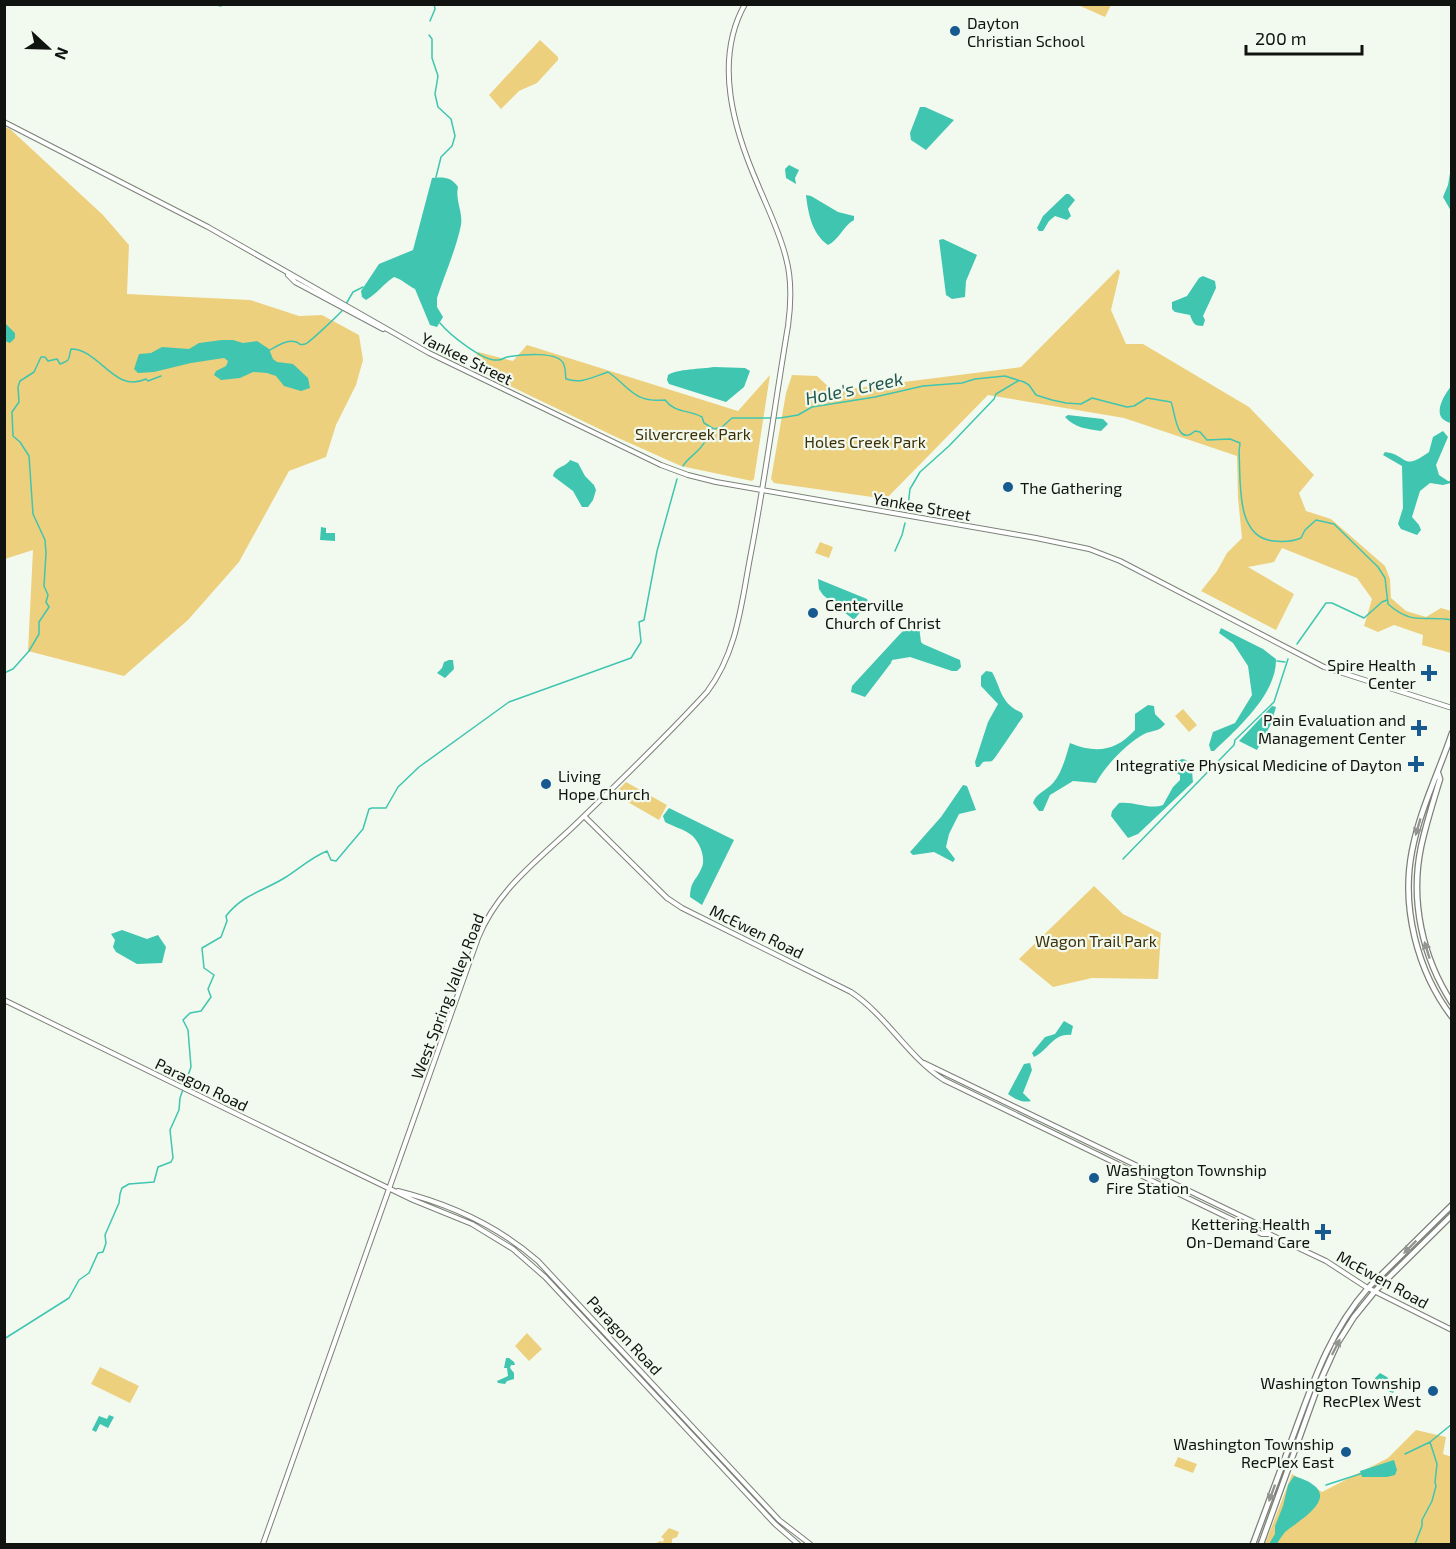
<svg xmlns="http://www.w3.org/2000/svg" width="1456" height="1549" viewBox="0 0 1456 1549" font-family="'Exo 2',sans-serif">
  <rect width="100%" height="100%" fill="#f2faef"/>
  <path fill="#edd07e" d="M 1078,5 L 1111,5 L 1105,17 Z
    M 540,40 L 558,57 L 558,60 L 537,83 L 519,91 L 501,109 L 489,95 Z
    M 5,127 L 10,129 L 103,215 L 129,245 L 127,294 L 250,300 L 299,316 L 322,315 L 359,335 L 363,360 L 356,385 L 336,425 L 326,457 L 289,471 L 239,562 L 188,620 L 124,676 L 28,651 L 33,550 L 5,559 Z
    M 1118,269 L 1120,272 L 1111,310 L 1126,344 L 1143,344 L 1249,407 L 1314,475 L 1299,493 L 1306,511 L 1331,519 L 1385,566 L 1390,579 L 1391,598 L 1406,611 L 1426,617 L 1441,608 L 1451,611 L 1451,653 L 1422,645 L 1423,635 L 1394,625 L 1378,632 L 1364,626 L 1372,599 L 1357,578 L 1282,548 L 1274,562 L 1248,567 L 1294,594 L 1276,630 L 1201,591 L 1217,571 L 1227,553 L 1242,538 L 1238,498 L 1237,456 L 1124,418 L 988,395 L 886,499 L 774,483 L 771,479 L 786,393 L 792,375 L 817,376 L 833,391 L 1021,367 Z
    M 527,345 L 738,411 L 770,375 L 754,479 L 752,481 L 681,466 L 616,437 L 475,369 L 473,364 L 478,352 L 513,361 Z
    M 820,542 L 833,547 L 829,558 L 815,553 Z
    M 1183,709 L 1197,725 L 1189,732 L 1175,716 Z
    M 626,782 L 667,805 L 659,820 L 614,794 Z
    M 1094,886 L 1123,914 L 1161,933 L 1158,979 L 1092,978 L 1053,987 L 1019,959 Z
    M 527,1333 L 542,1349 L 529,1361 L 515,1346 Z
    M 100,1367 L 139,1386 L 130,1403 L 91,1384 Z
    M 1416,1430 L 1446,1437 L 1443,1454 L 1452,1457 L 1451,1544 L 1265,1544 L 1292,1474 L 1322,1492 L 1388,1458 Z
    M 1178,1457 L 1197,1464 L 1193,1473 L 1174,1466 Z
    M 669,1528 L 679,1532 L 677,1537 L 672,1539 L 672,1544 L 654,1544 L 660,1541 L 663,1542 L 664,1539 L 661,1537 Z"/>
  <path fill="#3fc5b0" d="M 920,107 L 925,107 L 954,120 L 926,150 L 911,140 L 910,133 Z
    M 789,165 L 799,170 L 795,178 L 796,184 L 786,178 L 785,169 Z
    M 1451,167 L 1451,211 L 1443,197 L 1448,185 Z
    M 432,178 C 444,177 451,177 458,187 C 455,200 463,212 461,225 C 456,249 445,274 437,298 L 437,307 L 443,317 L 437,327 L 430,325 L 415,289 C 407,285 403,280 394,277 C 383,284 377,294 366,300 L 362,297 L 361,291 L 379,264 L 413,250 Z
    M 1066,194 L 1069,194 L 1075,200 L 1068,209 L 1071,216 L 1067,220 L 1055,216 L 1049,221 L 1043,231 L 1039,231 L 1037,228 L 1043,216 Z
    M 806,195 L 811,196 L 838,212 L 854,216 L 854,220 C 843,226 839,240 828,245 C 812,234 808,213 806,195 Z
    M 943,239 L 977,255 L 966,281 L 965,297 L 952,299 L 946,295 L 939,240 Z
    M 1203,276 L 1215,281 L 1216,288 L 1203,316 L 1205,320 L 1203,326 C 1194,326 1193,323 1190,315 L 1175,312 L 1172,309 L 1172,302 L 1187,296 L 1199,278 Z
    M 5,323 L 15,333 L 15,338 L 10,343 L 5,341 Z
    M 222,340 L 233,340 L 243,343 L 257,341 L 269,349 L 273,359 L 277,362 L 293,364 L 308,378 L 310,388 L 301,391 L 284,386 L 276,376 L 267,373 L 253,372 L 240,378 L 221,380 L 214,375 L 216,371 L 226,366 L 228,361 L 224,358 L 191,363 L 154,372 L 138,373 L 134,369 L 139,354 L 151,353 L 162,347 L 189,349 L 199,343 Z
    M 714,367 L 745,368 L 750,371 L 744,387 L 726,402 L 669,384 L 667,380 L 668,375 C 676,369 702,369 714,367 Z
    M 1451,386 L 1451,423 C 1430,418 1443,397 1451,386 Z
    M 1068,415 L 1103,419 L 1108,424 L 1101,431 C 1087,429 1075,428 1065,417 Z
    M 1443,431 L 1448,437 L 1436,465 L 1439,475 L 1448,481 L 1451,481 L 1451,483 L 1443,485 L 1430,483 L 1420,491 L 1412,517 L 1419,525 L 1421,530 L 1417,535 L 1401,529 L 1398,524 L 1403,508 L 1402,466 L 1383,455 L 1385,452 C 1409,455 1401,472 1429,452 L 1433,437 Z
    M 570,460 L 578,463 L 585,476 L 594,485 L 596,490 L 593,500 L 588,507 L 582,507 L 573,491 L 553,476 C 555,466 565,468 570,460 Z
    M 321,527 L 326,528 L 326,533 L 335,533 L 335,541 L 320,540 Z
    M 818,579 L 867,599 L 868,602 L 854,620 L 823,595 L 819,589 Z
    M 919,626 L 921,642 L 923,644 L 960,660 L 961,667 L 957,671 L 952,671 L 910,657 L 892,660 L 891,663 L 865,697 L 851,692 L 852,686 L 899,635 L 905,629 Z
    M 1221,628 L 1263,649 L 1276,659 C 1277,694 1237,729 1214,751 L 1211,751 L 1209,745 L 1213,732 L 1235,723 L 1252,695 L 1248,666 L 1233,643 L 1219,633 Z
    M 449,660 L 453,660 L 454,669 L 445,678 L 437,673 L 442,668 L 444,662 Z
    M 986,671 L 992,672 C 1002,690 1000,703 1022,713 L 1023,717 C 1018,723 995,759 992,761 C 989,762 986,761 983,762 L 979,767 L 976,767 L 975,762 L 988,722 L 998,704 L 981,686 L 981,676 Z
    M 1148,705 L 1154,706 L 1155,714 L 1165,724 C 1159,732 1152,730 1144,734 C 1126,744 1106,765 1096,783 L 1073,781 L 1050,795 L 1043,811 L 1039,811 L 1033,803 C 1036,793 1046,791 1053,783 C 1062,773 1066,756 1070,743 C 1096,754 1116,751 1135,730 L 1135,714 Z
    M 1272,706 L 1276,707 L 1271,724 L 1257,750 L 1239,741 Z
    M 1182,759 C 1193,760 1192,773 1193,782 L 1138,834 L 1128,838 L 1111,816 L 1112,811 L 1119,803 C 1134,801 1149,810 1163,805 L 1173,787 L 1180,780 L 1180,775 L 1172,770 L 1169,765 Z
    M 963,785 L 967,786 L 976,810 L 959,814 L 949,834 L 946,847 L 955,859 L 953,862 L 934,852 L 913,855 L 910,852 L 941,817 Z
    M 669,808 L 734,840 L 702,905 L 690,897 C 691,879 696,882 702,867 C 706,857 699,840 690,834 C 683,829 672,826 665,822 L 663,816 Z
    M 122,930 L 147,939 L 158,935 L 166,947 L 162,963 L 137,964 L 116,952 L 113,947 L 115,940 L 111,934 Z
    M 1064,1021 L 1073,1026 L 1071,1035 C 1053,1033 1048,1051 1034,1057 L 1032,1053 L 1045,1037 L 1055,1034 Z
    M 1030,1063 L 1032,1070 L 1023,1093 L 1031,1101 C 1022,1103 1015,1099 1008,1094 L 1024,1064 Z
    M 506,1358 L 509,1358 L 514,1362 L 515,1365 L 511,1365 L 510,1368 L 514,1373 L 514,1379 L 507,1381 L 505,1384 L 498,1383 L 497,1381 L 508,1376 L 507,1368 L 504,1368 Z
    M 1380,1373 L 1387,1377 L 1395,1389 L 1393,1393 L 1378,1387 L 1375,1382 L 1375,1378 Z
    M 109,1415 L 114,1417 L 108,1428 L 100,1424 L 96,1432 L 92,1430 L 99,1416 L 107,1419 Z
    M 1394,1460 L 1397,1470 L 1395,1475 L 1387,1477 L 1362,1477 L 1360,1471 Z
    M 1294,1476 C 1299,1478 1307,1480 1312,1484 C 1337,1500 1297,1522 1285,1532 C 1282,1536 1279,1540 1277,1544 L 1269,1544 L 1275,1534 L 1275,1526 L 1283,1506 L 1288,1485 Z"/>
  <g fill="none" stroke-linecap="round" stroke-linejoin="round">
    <path stroke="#3fc5b0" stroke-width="1.5" d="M 213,4 L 221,6 L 223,4
      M 430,21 L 435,9 L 434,4
      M 429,35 L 432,39 L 432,58 L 438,76 L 435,94 L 438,107 L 451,119 L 455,136 L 452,146 L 441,157 L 436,177
      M 346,304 L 353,292 L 363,287
      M 440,323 C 449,334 483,362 498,360 C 501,360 504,358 507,357 C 519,355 560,350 564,365 C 566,370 565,374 566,379 C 582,384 593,377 608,372 C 630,387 633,403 665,400 C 676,414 688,409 702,417 L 704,423 L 714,429 L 722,427 L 732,418 L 780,418 L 798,415 L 812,407 L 875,397 L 923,386 L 962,383 L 975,379 L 1005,376 L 1024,382 L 1029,385 L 1036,395 L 1052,400 L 1066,403 L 1081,404 L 1092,398 L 1127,407 L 1134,406 L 1147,398 L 1171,402 C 1175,410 1176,448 1195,431 L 1200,432 L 1207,440 L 1230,439 L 1240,443 L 1239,452 C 1241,481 1235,537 1273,541 C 1283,542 1292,542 1301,538 L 1305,530 L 1316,520 L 1334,524 L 1378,567 L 1385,578 L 1388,604 C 1413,626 1423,615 1452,620
      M 268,351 C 276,347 286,339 296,342 C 302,344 298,346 305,344 C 308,344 343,311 344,308
      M 683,466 C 688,457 701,451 705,441 C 706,438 705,434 706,431 L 711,428
      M 908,506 L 910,489 L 920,472 L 949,446 L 994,399 L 996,394 L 1018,381
      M 895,551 L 902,535 L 905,523
      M 1297,644 L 1326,603 L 1332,603 L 1364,618 L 1382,602 L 1387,600
      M 1277,661 L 1285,662
      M 4,673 L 13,669 L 29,651 L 39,634 L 39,622 L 49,607 L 46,602 L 48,595 L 44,586 L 46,553 L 45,540 L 33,514 L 29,456 L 20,442 L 13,436 L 12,412 L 19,402 L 18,387 L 20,381 L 34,372 L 41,357 L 45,357 L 48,361 L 57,359 L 60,364 C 72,360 68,358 71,349 C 100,349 114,394 146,379 L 148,381 L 161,376
      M 1123,859 L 1234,745 L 1235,740 L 1274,702 L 1288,659
      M 4,1339 L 69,1298 L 79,1280 L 89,1273 L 98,1253 L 103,1252 L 106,1243 L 105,1235 L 119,1203 L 120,1194 L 122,1188 L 129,1184 L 154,1182 L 158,1167 L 171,1162 L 173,1158 L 170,1130 L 179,1110 L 180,1098 L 191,1067 L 188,1030 L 183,1020 L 190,1013 L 201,1011 L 211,997 L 208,989 L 214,975 L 204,968 L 202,948 L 221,937 L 227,921 L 226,916 C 243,894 264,891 286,877 C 300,868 312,857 327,851 L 331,860 L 336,861 L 363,829 L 369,809 L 372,808 L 386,808 L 398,787 L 419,767 L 509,702 L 631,658 L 641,642 L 639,622 L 644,620 L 657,551 L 677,479
      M 1405,1454 L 1430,1442 L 1452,1424
      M 1326,1485 L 1363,1473
      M 1415,1544 L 1422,1526 L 1422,1520 L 1432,1501 L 1436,1486 L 1435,1482 L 1437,1464 L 1430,1442"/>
    <g stroke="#7b8178" stroke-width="6">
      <path id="tertiary" d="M 4,122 L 208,227 L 429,353 L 661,465 L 688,475 L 716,482 L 1036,538 L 1089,549 L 1120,561 L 1324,667 L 1452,708
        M 288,275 L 295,282 L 383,329
        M 584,816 L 667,898 L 682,908 L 851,992 C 887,1016 908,1057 944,1080 L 1262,1234 L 1269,1234 L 1326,1261 L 1366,1287 L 1452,1330
        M 4,1000 L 353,1171 L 413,1200 L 472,1224 L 513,1249 L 545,1277 L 775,1524 L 798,1544
        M 924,1063 L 1266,1228 L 1269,1234
        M 398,1191 C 450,1204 498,1226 538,1261 L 779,1520 L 810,1544
        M 263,1544 L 478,938 C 498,888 541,858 578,822 C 622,779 666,737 707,692 C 737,652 741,606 750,558 C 765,481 775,403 788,326 C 791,304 792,280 786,258 C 780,233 768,209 758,185 C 734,130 713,61 745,4"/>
    </g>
    <g stroke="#7b8178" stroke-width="7">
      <path id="secondary" d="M 1452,733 C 1439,772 1420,809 1412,851 C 1401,907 1417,971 1452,1017
        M 1438,773 L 1440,779 C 1433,802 1426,824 1421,847 C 1410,900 1422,957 1452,1003
        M 1253,1544 C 1267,1507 1281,1469 1295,1431 C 1314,1379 1331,1330 1368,1288 L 1452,1205
        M 1261,1544 L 1318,1386 L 1337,1344 L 1354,1317 L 1375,1291 L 1452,1215"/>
    </g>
    <use href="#tertiary" stroke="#fff" stroke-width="4"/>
    <use href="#secondary" stroke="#fff" stroke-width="4.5"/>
  </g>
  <defs><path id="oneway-solid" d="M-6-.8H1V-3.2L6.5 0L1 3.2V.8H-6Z" transform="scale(1.5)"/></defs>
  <g fill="#949593">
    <use href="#oneway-solid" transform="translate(1418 827) rotate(106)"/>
    <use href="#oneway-solid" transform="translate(1427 950) rotate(-107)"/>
    <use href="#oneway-solid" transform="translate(1410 1247) rotate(135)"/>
    <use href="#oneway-solid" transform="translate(1336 1347) rotate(-63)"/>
    <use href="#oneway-solid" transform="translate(1272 1493) rotate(110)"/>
  </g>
  <g fill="#175a8f" stroke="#f2faef" stroke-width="2">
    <circle cx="955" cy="31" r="6"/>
    <circle cx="1008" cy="487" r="6"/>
    <circle cx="813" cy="613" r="6"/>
    <path d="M1426 664h6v6h6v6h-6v6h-6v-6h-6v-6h6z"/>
    <path d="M1416 719h6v6h6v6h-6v6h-6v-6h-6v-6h6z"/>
    <path d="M1413 755h6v6h6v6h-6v6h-6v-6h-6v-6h6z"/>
    <circle cx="546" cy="784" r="6"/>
    <circle cx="1094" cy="1178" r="6"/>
    <path d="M1320 1223h6v6h6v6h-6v6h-6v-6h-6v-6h6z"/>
    <circle cx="1433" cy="1391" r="6"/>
    <circle cx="1346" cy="1452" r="6"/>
  </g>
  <g text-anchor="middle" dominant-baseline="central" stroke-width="4.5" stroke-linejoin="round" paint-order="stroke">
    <g font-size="16" fill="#111310" stroke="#f2faef" text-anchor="end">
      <text x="967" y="22" text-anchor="start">Dayton<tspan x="967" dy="18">Christian School</tspan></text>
      <text x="1020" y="487" text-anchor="start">The Gathering</text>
      <text x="825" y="604" text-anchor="start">Centerville<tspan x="825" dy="18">Church of Christ</tspan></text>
      <text x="1416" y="664">Spire Health<tspan x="1416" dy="18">Center</tspan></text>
      <text x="1406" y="719">Pain Evaluation and<tspan x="1406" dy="18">Management Center</tspan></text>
      <text x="1402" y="764">Integrative Physical Medicine of Dayton</text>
      <text x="558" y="775" text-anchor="start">Living<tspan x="558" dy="18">Hope Church</tspan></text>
      <text x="1106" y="1169" text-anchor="start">Washington Township<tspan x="1106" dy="18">Fire Station</tspan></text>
      <text x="1310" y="1223">Kettering Health<tspan x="1310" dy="18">On-Demand Care</tspan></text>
      <text x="1421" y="1382">Washington Township<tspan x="1421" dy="18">RecPlex West</tspan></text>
      <text x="1334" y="1443">Washington Township<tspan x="1334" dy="18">RecPlex East</tspan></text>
    </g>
    <g font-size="16" fill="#111310" stroke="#f2faef">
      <text transform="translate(467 358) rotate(26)">Yankee Street</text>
      <text transform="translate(922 506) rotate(10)">Yankee Street</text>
      <text transform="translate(757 931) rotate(26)">McEwen Road</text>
      <text transform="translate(447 996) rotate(-69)">West Spring Valley Road</text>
      <text transform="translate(202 1084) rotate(26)">Paragon Road</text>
      <text transform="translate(1383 1279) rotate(29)">McEwen Road</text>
      <text transform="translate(625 1335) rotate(47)">Paragon Road</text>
    </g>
    <g font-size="16" fill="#3d3006" stroke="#f2faef">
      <text x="693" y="433">Silvercreek Park</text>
      <text x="865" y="441">Holes Creek Park</text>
      <text x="1096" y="940">Wagon Trail Park</text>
    </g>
    <g font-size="18" font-style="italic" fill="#21574e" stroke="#f2faef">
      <text transform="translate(854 388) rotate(-12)">Hole's Creek</text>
    </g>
  </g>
  <rect width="1456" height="1549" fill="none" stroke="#111310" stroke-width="12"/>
  <g transform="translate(48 48) rotate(112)" stroke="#f2faef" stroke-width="4.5" paint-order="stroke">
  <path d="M0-4.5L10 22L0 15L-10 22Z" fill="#111310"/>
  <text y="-9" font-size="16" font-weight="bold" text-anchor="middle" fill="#111310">N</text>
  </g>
  <path d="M1246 45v9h116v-9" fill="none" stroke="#111310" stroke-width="3"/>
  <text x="1255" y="45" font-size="18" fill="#111310" stroke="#f2faef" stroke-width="4.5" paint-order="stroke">200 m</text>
</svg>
